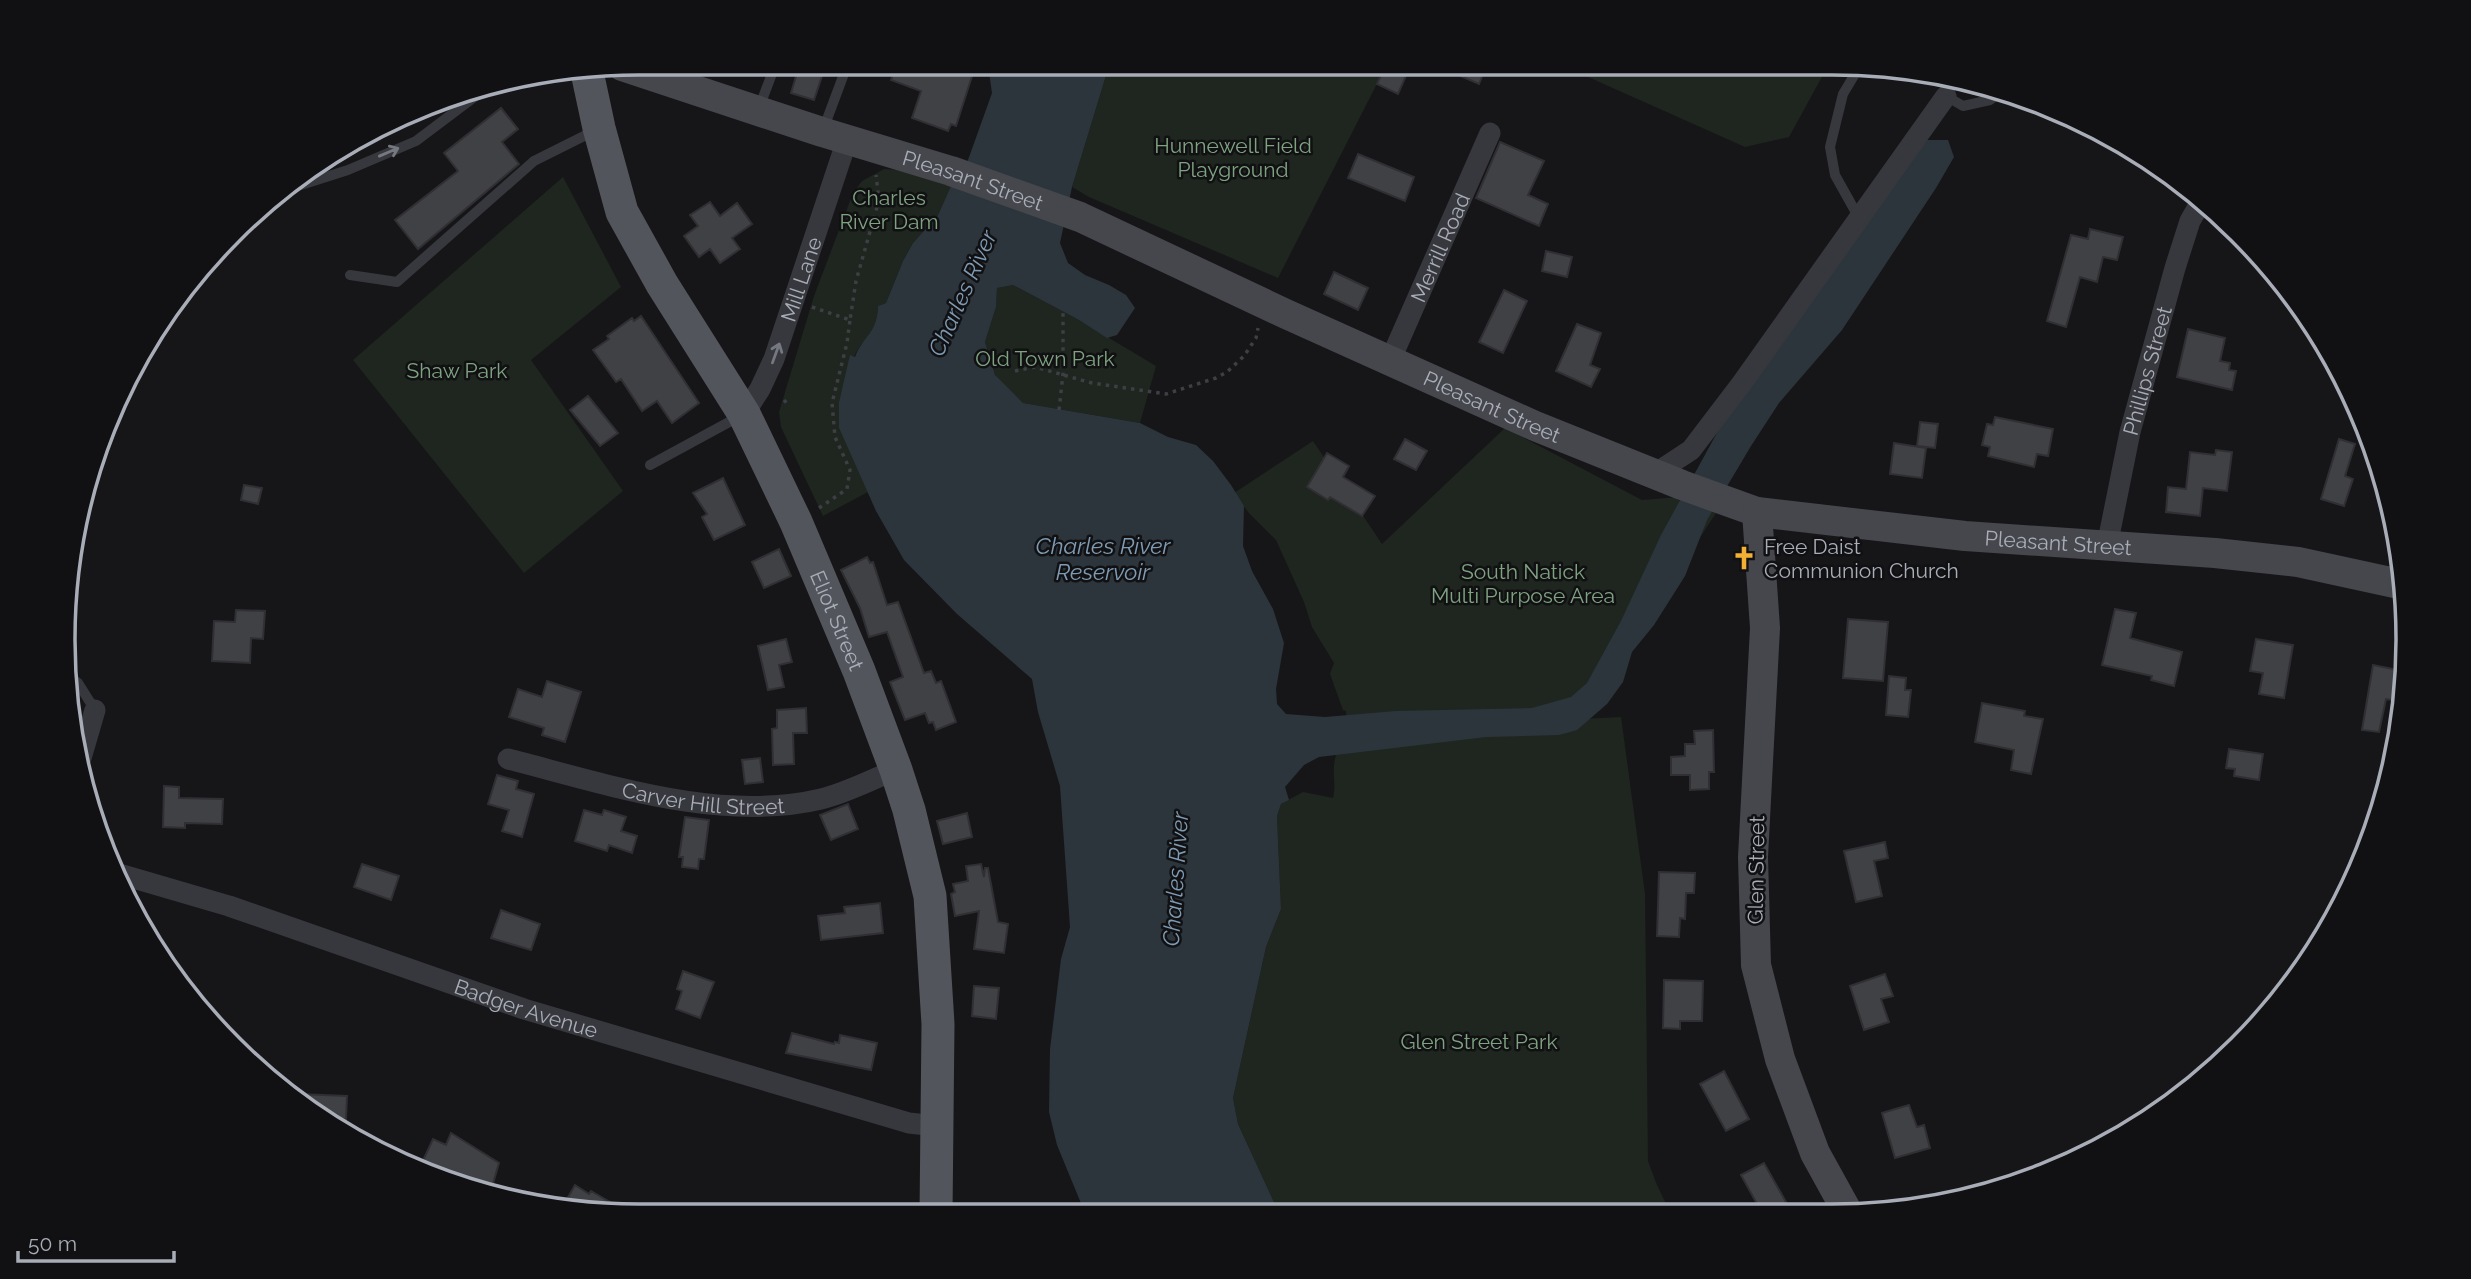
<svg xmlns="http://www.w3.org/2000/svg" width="2471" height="1279" viewBox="0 0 2471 1279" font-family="Raleway,sans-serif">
  <rect width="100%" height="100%" fill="#161618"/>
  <path fill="#1e261f" d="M 1113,63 L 1387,64 L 1278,278 L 1089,197 L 1072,187 L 1108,69 Z
    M 1559,64 L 1829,64 L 1789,137 L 1745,147 Z
    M 884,169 L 900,170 L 951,186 L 938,215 L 913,243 L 903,261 L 886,303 L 878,306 C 877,334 864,335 854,357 L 851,356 L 839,402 L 839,428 L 868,492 L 823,516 L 781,427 L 779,412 L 814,296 L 853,193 L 862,181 Z
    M 563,177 L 621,287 L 531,360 L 623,491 L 524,573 L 353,360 Z
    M 1013,285 L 1079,320 L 1156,366 L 1140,423 L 1023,403 L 1004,386 L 995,375 L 985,342 L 996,307 L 997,288 Z
    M 1505,428 L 1642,500 L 1729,493 L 1582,719 L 1621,717 L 1645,894 L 1648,1161 L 1657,1185 L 1670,1212 L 1279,1213 L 1238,1124 L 1233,1098 L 1266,947 L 1281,909 L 1277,816 L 1281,804 L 1303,792 L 1333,798 C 1336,787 1333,777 1334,765 C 1336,746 1348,732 1346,711 L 1343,710 L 1330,674 L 1334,663 L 1312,627 L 1304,602 L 1276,540 L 1248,512 L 1234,493 L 1313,441 L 1382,544 Z"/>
  <path fill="#2c353c" d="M 1002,63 L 1113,63 L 1108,69 L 1072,187 L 1060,243 L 1068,263 L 1085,275 L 1109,285 L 1126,295 L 1135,308 L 1117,335 L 1107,338 L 1079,320 L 1013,285 L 997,288 L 996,307 L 985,342 L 995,375 L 1023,403 L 1140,423 L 1168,437 L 1196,445 L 1213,461 L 1231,485 L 1244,506 L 1243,546 L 1252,571 L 1273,609 L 1284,643 L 1276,689 L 1277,704 L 1286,714 L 1325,717 L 1396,711 L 1532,708 L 1571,697 L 1587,683 L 1621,621 L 1661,535 L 1735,400 L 1926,140 L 1948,140 L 1954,157 L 1936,188 L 1842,330 L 1779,403 L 1751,446 L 1707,520 L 1685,576 L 1654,625 L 1632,652 L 1623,682 L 1607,704 L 1577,730 L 1559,735 L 1486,737 L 1319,757 L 1304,765 L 1285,787 L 1289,800 L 1281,804 L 1277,816 L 1281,909 L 1266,947 L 1233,1098 L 1238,1124 L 1279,1213 L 1085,1213 L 1057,1145 L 1049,1112 L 1050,1049 L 1061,959 L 1070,927 L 1060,786 L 1038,712 L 1032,679 L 957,614 L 904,560 L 876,511 L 839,428 L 839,402 L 850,355 L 855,357 C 864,334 877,334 878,306 L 886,303 L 903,261 L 913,243 L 938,215 L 951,186 L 968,160 L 992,93 L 989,72 Z"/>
  <path fill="#404145" stroke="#303034" stroke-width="2" d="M 800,63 L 825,67 L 814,100 L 791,93 Z
    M 910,63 L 959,63 L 970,67 L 969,72 L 973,73 L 956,126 L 951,124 L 948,131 L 912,118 L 921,91 L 891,80 L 896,66 L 908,69 Z
    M 1386,64 L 1392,64 L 1408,71 L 1398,94 L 1377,84 Z
    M 1433,64 L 1487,64 L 1479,84 Z
    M 501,108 L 518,129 L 502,142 L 519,164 L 418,249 L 395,220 L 458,171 L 444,153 Z
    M 1500,142 L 1544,161 L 1528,195 L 1548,204 L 1539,226 L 1476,198 Z
    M 1358,154 L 1414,177 L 1405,201 L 1348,178 Z
    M 710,202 L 720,216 L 737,203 L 752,224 L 732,238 L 740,249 L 720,263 L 710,249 L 699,257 L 684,236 L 698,226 L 690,215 Z
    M 2090,229 L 2123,237 L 2117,260 L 2103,257 L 2097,282 L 2080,277 L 2066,327 L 2047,321 L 2071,235 L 2088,239 Z
    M 1546,251 L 1572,257 L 1567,277 L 1542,271 Z
    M 1334,272 L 1368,288 L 1358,310 L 1324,294 Z
    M 1504,290 L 1527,301 L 1503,353 L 1479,342 Z
    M 641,316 L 699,403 L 672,423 L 657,401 L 642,411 L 621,379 L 616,382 L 593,350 L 609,339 L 607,336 L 632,318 L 634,321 Z
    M 1577,324 L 1601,333 L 1590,365 L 1600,369 L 1591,387 L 1556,371 Z
    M 2188,329 L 2225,338 L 2220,361 L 2230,363 L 2229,370 L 2236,371 L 2232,390 L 2177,377 Z
    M 588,396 L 618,433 L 600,446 L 570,410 Z
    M 1995,417 L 2053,429 L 2048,456 L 2037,454 L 2034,467 L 1988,456 L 1990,447 L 1982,445 L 1987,424 L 1993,425 Z
    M 1920,422 L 1938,424 L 1935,448 L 1917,446 Z
    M 1405,439 L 1427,451 L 1416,470 L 1394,459 Z
    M 2339,439 L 2355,444 L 2345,476 L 2353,479 L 2344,506 L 2321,499 Z
    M 1894,443 L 1926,448 L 1922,478 L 1890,474 Z
    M 2216,450 L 2232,452 L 2227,491 L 2203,488 L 2200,516 L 2166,512 L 2168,487 L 2186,489 L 2190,452 L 2215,455 Z
    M 1327,453 L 1349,466 L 1343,477 L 1375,496 L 1362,516 L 1330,497 L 1328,500 L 1307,487 Z
    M 723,478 L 745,525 L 714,540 L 702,517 L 707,514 L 693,493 Z
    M 244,485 L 262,488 L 258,504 L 241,500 Z
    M 779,549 L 791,576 L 764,588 L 752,562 Z
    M 867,557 L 870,563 L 873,562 L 887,605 L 898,602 L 924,673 L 931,671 L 936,683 L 941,681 L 956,722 L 936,730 L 933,722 L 929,723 L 925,713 L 905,720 L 890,682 L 903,677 L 887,632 L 869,637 L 860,608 L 841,570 Z
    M 2115,609 L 2136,613 L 2130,638 L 2182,652 L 2174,686 L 2151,680 L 2152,676 L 2102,665 Z
    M 236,610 L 265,611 L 263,639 L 251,638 L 250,663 L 212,661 L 214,621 L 235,622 Z
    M 1848,619 L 1888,622 L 1883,681 L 1843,678 Z
    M 786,639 L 792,662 L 779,665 L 784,687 L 768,690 L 758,646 Z
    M 2256,639 L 2293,645 L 2284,698 L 2259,694 L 2263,673 L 2250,671 Z
    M 2373,665 L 2398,670 L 2393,700 L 2386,699 L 2379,732 L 2362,730 Z
    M 1889,676 L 1906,678 L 1905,690 L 1911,690 L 1908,717 L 1886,715 Z
    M 547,681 L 581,692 L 565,742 L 542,735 L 544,728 L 509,717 L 518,689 L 542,697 Z
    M 1982,703 L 2025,711 L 2024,716 L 2043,719 L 2031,774 L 2011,770 L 2014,750 L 1975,742 Z
    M 806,708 L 807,733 L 793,733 L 794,764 L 773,765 L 772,729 L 777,728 L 777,710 Z
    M 1713,730 L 1714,772 L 1709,772 L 1709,789 L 1690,790 L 1690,775 L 1671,775 L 1671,757 L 1685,756 L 1685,744 L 1695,744 L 1694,731 Z
    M 2229,749 L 2263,754 L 2259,780 L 2234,776 L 2235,769 L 2226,768 Z
    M 760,758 L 763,782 L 745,784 L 742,760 Z
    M 497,775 L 518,781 L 516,789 L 534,794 L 522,837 L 502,831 L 509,810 L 488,804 Z
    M 164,786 L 179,787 L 179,798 L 223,799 L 222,824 L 185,823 L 185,828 L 163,827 Z
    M 848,804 L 858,829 L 831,840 L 820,815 Z
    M 584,810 L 602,815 L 604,810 L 626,817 L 621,831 L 637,836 L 632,853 L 609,845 L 607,851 L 575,841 Z
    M 967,813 L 972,837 L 943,844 L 937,821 Z
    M 685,817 L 709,820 L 704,859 L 699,859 L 698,869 L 682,867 L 683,857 L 679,857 Z
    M 1885,842 L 1888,858 L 1874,861 L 1882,896 L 1856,902 L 1844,851 Z
    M 362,864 L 399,876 L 391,900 L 354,887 Z
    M 981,864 L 984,877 L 985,868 L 988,868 L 998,922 L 1008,924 L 1004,953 L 974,949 L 979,911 L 955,916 L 951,894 L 955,892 L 953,884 L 968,881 L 966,866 Z
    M 1659,872 L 1695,873 L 1694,893 L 1686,893 L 1685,919 L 1680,918 L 1679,937 L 1657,936 Z
    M 880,903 L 883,933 L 821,940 L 818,916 L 845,913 L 844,907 Z
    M 501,910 L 540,924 L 531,950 L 491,938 Z
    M 683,971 L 714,982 L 700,1018 L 676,1009 L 682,991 L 677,989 Z
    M 1885,974 L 1893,996 L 1881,999 L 1889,1022 L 1864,1030 L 1850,986 Z
    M 1664,980 L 1703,981 L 1702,1021 L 1680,1021 L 1680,1029 L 1663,1028 Z
    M 974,986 L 999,988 L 996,1019 L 972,1016 Z
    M 792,1033 L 834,1044 L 835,1042 L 839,1043 L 840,1035 L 877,1043 L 871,1070 L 786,1053 Z
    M 1724,1071 L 1749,1119 L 1726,1131 L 1700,1084 Z
    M 298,1094 L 347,1096 L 346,1119 L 332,1119 Z
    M 1909,1105 L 1917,1127 L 1924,1125 L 1930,1148 L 1895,1158 L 1882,1113 Z
    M 451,1133 L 499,1163 L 492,1187 L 487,1185 L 485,1194 L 419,1169 L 433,1139 L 446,1145 Z
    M 1764,1163 L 1791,1211 L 1761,1211 L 1741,1175 Z
    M 575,1185 L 589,1194 L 591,1191 L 610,1202 L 602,1215 L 584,1212 L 566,1201 Z"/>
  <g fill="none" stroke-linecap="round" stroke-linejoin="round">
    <path stroke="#3d3f44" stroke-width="3.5" stroke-dasharray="3.5 5" stroke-linecap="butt" d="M 812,307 L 850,320 L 856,281 L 879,200 L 876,175
      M 1015,371 L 1035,367 L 1092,383 L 1166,394 L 1216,378 L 1227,372 L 1244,356 L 1256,338 L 1258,328
      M 784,400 L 789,406
      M 1059,410 L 1063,374 L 1063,312
      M 819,508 L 847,489 L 850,470 L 835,437 L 832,403 L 847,343 L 850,320"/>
    <path stroke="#37383d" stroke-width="10" d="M 691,86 L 699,63
      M 1946,96 L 1963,106 L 1990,100 L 2003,91
      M 759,108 L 776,63
      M 823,130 L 848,63
      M 279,192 L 348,170 L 416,141 L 485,89
      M 1859,218 L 1835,175 L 1830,147 L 1843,94 L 1861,64
      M 350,275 L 397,282 L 534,161 L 596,130
      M 650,465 L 742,415
      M 69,676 L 78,683 L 95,710"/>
    <g stroke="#37383d" stroke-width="21">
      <path id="s1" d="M 1390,361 L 1490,133"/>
      <path id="s2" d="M 744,414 L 760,389 L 774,359 L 847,140"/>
      <path d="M 1656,473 L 1691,450 L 1742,383 L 1946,96"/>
      <path id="s3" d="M 2107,546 L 2130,432 L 2175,268 L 2190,221 L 2202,200"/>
      <path d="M 81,758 L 95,710"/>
      <path id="s4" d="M 508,759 C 606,784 720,823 821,799 C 846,793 872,779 896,770"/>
      <path id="s5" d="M 116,873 L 229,906 L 524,1009 L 909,1123 L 937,1126"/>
    </g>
    <g stroke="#45474d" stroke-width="30">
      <path id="s6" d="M 622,66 L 822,132 L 951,171 L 1080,217 L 1286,314 L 1535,426 L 1682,485 L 1757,512 L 1965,536 L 2215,553 L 2298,562 L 2404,585"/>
      <path d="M 1757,512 L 1765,628 L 1753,857 L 1756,965 L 1780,1059 L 1815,1153 L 1847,1211"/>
    </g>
    <path stroke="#53555c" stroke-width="33" id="s7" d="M 587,72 L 599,128 L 622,212 L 662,284 L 744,414 L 796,522 L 859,671 L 896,770 L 909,810 L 930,896 L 938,1024 L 936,1214"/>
  </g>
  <defs><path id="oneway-shaft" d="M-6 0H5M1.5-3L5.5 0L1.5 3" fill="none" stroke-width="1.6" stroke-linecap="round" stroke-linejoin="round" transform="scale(1.75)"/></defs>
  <g stroke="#757881">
    <use href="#oneway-shaft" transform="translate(389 152) rotate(-23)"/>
    <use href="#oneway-shaft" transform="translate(776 353) rotate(-70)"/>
  </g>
  <defs>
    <g id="church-bare" transform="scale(1.89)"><path d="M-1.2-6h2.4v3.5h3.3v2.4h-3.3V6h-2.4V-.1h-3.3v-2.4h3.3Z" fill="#f2b134" stroke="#111113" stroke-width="2.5" paint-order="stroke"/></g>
  </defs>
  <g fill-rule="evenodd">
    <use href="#church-bare" x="1744" y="558"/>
  </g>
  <g text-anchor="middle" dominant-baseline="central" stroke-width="5" stroke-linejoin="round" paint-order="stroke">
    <g font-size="21" fill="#7fa381" stroke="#111113">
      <text x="1233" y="145">Hunnewell Field<tspan x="1233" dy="24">Playground</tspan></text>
      <text x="889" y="197">Charles<tspan x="889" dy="24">River Dam</tspan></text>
      <text x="1045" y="358">Old Town Park</text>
      <text x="457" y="370">Shaw Park</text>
      <text x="1523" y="571">South Natick<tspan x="1523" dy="24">Multi Purpose Area</tspan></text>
      <text x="1479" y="1041">Glen Street Park</text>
    </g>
    <g font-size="21" fill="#a8adb8" stroke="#111113">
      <text stroke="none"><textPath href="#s6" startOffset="369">Pleasant Street</textPath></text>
      <text stroke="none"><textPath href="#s1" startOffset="124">Merrill Road</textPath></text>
      <text stroke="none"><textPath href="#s2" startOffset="147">Mill Lane</textPath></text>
      <text stroke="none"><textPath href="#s3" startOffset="180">Phillips Street</textPath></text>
      <text stroke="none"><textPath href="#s6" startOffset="936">Pleasant Street</textPath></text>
      <text stroke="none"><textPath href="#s6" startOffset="1524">Pleasant Street</textPath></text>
      <text stroke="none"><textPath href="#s7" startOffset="607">Eliot Street</textPath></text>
      <text stroke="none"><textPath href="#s4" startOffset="200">Carver Hill Street</textPath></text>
      <text transform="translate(1756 870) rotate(-89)">Glen Street</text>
      <text stroke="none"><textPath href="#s5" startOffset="432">Badger Avenue</textPath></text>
    </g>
    <g font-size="21" fill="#a8adb8" stroke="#111113" text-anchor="start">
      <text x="1764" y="546">Free Daist<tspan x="1764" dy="24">Communion Church</tspan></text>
    </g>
    <g font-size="23" font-style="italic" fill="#7f9bb3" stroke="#111113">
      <text transform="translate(962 293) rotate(-66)">Charles River</text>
      <text x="1103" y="545">Charles River<tspan x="1103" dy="26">Reservoir</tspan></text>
      <text transform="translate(1175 879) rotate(-86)">Charles River</text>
    </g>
  </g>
  <path d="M0 0H2471V1279H0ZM639 75H1832A564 564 0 0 1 2396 639V640A564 564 0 0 1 1832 1204H639A564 564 0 0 1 75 640V639A564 564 0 0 1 639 75Z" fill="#111113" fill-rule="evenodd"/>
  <path fill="none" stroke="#a8adb8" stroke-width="3.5" d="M639 75H1832A564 564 0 0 1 2396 639V640A564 564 0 0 1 1832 1204H639A564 564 0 0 1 75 640V639A564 564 0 0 1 639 75Z"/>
  <path d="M18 1251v10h156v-10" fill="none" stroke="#a8adb8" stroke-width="3.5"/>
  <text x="28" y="1251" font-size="21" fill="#a8adb8" stroke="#111113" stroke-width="5" paint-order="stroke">50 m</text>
</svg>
